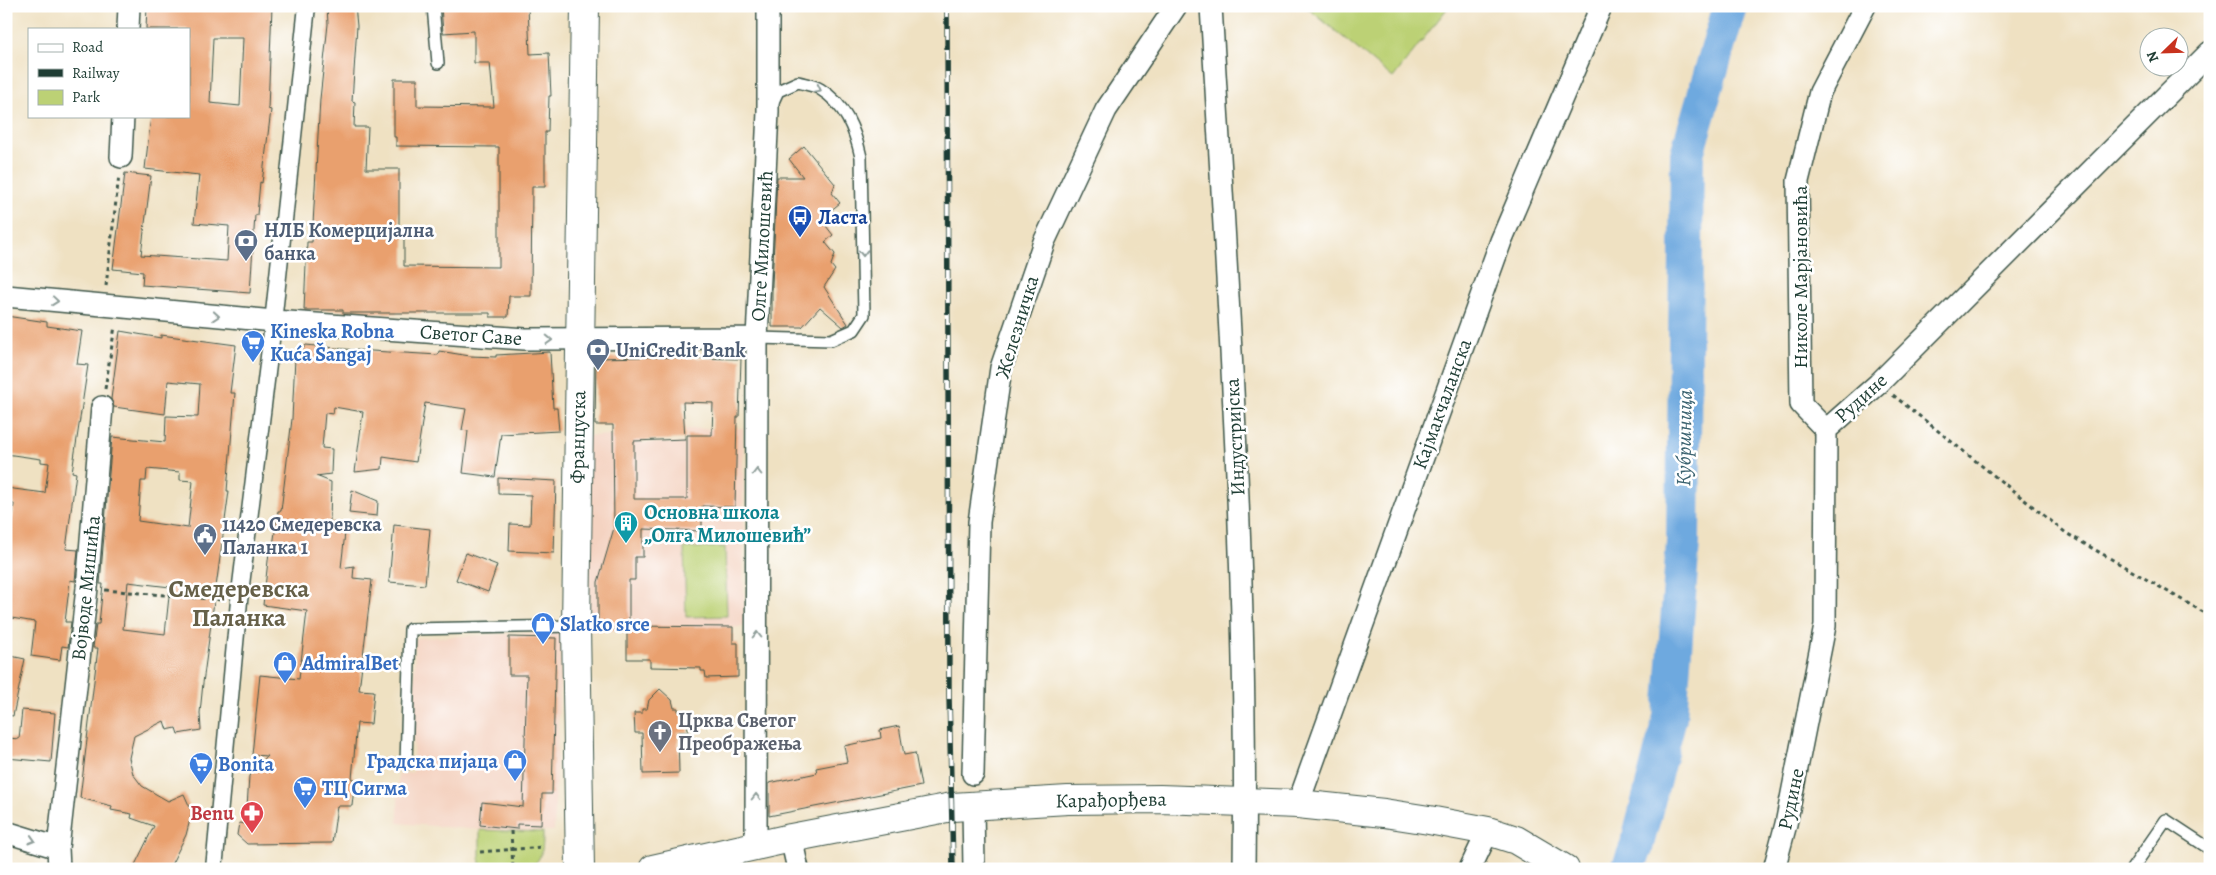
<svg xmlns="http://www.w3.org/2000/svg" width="2216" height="875" viewBox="0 0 2216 875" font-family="Alegreya,serif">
  <rect width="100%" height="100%" fill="#fff"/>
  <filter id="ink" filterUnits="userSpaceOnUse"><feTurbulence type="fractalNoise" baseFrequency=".02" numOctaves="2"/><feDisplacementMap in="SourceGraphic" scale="10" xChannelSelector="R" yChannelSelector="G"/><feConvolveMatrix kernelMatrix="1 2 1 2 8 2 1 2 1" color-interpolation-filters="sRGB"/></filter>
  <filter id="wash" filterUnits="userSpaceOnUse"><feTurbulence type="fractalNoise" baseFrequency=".0096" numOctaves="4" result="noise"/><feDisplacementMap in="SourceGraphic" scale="20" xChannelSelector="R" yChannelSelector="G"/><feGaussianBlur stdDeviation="1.12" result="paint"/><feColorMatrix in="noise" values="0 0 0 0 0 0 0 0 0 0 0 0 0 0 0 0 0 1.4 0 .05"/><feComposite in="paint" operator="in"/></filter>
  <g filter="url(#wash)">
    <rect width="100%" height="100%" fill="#efe1c2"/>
    <path fill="#f4d3c1" d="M 743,428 L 744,627 L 590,631 L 585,436 L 641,434 L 642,443 L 685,443 L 686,429 Z
      M 562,632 L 554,831 L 480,830 L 398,823 L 398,775 L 413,772 L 415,638 Z"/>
    <path fill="#bcd175" stroke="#6e8754" d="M 1305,6 L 1449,6 L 1393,78 Z
      M 725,547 L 727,616 L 686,617 L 684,548 Z
      M 480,830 L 543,832 C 543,848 543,862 526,869 L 480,869 Z"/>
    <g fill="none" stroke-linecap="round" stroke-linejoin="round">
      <path stroke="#6ea9df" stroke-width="34" d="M 1628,869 L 1636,848 L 1670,717 L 1683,542 L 1687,154 L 1730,6"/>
    </g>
    <g id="blocks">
      <path fill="#e9a06e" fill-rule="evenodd" d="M 147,6 L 272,6 L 268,109 L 271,110 L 262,183 L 260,182 L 257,215 L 255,215 L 250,293 L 142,285 L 143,272 L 113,269 L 125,173 L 151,176 L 141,255 L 227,261 L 229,226 L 194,223 L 199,175 L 145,169 L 151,116 L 189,116 L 189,29 L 146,29 ZM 213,38 L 243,38 L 240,106 L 210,103 Z
        M 327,6 L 355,6 L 357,26 L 352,101 L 355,102 L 354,127 L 368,127 L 366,169 L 399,169 L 399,228 L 404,228 L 404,266 L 499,267 L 499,147 L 396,146 L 396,137 L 394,137 L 394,79 L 417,79 L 417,106 L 494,107 L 490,63 L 474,63 L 474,31 L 443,33 L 441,6 L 528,6 L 530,54 L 549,53 L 551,96 L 549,96 L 548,132 L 545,132 L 545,187 L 532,187 L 531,296 L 509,296 L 508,317 L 490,317 L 490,313 L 343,313 L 343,310 L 304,310 L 307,242 L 312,242 L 320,99 L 328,24 Z
        M 804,146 L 835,184 L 832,193 L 840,203 L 829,212 L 834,218 L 826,226 L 833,235 L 825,242 L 835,254 L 831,265 L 835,270 L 824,287 L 848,324 L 843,327 L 820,307 L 802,327 L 772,327 L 772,285 L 777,177 L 803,177 L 789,159 Z
        M 6,316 L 47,322 L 47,326 L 82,331 L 77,364 L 88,365 L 72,472 L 76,473 L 66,549 L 78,550 L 75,581 L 70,580 L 65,622 L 71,622 L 68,647 L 62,646 L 60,660 L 31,656 L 35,622 L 6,617 L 6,539 L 9,540 L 14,504 L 6,503 L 6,488 L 45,493 L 49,463 L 41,462 L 41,459 L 6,454 Z
        M 120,331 L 161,338 L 161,335 L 236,345 L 230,393 L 235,393 L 227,491 L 229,491 L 203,683 L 200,713 L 201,730 L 178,734 L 176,728 L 167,730 L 164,721 L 134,736 L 129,758 L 133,774 L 142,786 L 168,801 L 184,794 L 192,812 L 186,835 L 169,869 L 133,869 L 154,826 L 131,818 L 132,814 L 111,810 L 112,806 L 80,798 L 98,648 L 93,648 L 96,624 L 99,624 L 103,584 L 100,584 L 112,437 L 165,442 L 166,416 L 198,417 L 200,384 L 168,381 L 165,414 L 114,407 L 111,399 ZM 147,469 L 180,472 L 180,480 L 193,481 L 188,528 L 138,521 L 141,481 L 146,481 ZM 128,582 L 170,587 L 165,634 L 123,629 Z
        M 306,345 L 355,350 L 438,355 L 439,351 L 470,356 L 496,357 L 496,355 L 550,352 L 553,408 L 557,408 L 559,431 L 501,434 L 495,477 L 463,473 L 468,431 L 462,430 L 466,409 L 425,403 L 416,462 L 383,457 L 382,469 L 355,472 L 363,412 L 334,407 L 333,414 L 325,413 L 322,448 L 332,449 L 331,474 L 316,476 L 331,482 L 330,522 L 346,524 L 341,568 L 354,566 L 353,578 L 372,580 L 359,690 L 374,691 L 371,724 L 357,723 L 352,779 L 355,779 L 352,806 L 337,806 L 332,843 L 247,844 L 237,835 L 239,823 L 246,824 L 249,776 L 267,756 L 252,755 L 260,675 L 299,679 L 307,611 L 263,605 L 269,552 L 272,553 L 278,511 L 281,511 L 283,494 L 292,419 L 295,358 Z
        M 646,357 L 741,359 L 739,417 L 737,417 L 735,507 L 702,506 L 702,531 L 643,529 L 643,557 L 635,557 L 635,580 L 629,580 L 629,626 L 733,627 L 733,643 L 738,643 L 738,677 L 706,678 L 705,671 L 701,671 L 701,668 L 650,667 L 650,659 L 627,659 L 627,630 L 598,629 L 598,582 L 614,528 L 613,425 L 595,425 L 596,358 ZM 683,402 L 713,403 L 712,435 L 687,435 L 687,499 L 634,499 L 634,441 L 685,439 Z
        M 498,478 L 556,481 L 554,553 L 509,551 L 510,524 L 530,525 L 531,495 L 498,494 Z
        M 352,490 L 378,501 L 377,516 L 349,513 Z
        M 394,525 L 430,529 L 425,585 L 389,582 Z
        M 466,553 L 497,565 L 488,592 L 456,580 Z
        M 509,637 L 556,638 L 552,794 L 542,794 L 541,825 L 517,824 L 517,829 L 480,825 L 482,802 L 523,807 L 527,675 L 509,675 Z
        M 6,655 L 25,659 L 13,716 L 6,715 Z
        M 660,689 L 672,700 L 674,708 L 678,708 L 678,712 L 687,712 L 688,732 L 678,732 L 679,773 L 643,774 L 642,733 L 635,733 L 634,713 L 642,713 L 642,709 L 647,709 L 649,700 Z
        M 22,710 L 55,713 L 51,762 L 6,758 L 8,738 L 19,739 Z
        M 899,726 L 904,755 L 915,753 L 921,786 L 769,816 L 769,783 L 817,773 L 816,768 L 847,762 L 844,746 L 881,738 L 880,730 Z"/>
    </g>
  </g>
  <g filter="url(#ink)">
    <use href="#blocks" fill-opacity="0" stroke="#3e5649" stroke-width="1"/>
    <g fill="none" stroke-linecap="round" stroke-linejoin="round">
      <g stroke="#3e5649" stroke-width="14">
        <path id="service" d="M 433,6 L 438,63
          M 757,338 L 831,340 L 854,330 L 864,315 L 861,157 C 855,130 845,104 820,89 C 814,85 805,84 798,82 L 778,91 L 772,104
          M 406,764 L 410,629 L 576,626
          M 2132,869 L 2166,820 L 2210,849"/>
      </g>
      <g stroke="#3e5649" stroke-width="19">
        <path id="pedestrian" d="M 214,869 L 239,601 L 272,332 L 307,6"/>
      </g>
      <g stroke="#3e5649" stroke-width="24">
        <path id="minor" d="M 1211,6 C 1228,294 1248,581 1244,869
          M 128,29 L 129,6
          M 121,157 L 123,116
          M 6,296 L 274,321 L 525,339 L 757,338
          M 1826,430 L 1801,404 L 1798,181 L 1820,92 L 1865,6
          M 973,774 L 979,522 L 1001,368 L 1044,242 L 1106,110 L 1176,6
          M 1298,804 L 1501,241 L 1600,9
          M 973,806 L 974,869
          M 6,832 L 58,848
          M 791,838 L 798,869
          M 756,846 L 757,338 L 768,112 L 768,6
          M 59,869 L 58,848 L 87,588 L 102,407
          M 1470,869 L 1488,831
          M 1774,869 L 1786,824 L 1825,626 L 1826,430 L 1878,384 L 2210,52"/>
      </g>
      <g stroke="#3e5649" stroke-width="30">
        <path id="secondary" d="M 580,869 L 576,626 L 585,6
          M 653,869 L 791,838 L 952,807 L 1068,800 L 1160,799 L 1298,804 L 1384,813 L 1429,820 L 1488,831 L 1516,840 L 1565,869"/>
      </g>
      <path stroke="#3e5649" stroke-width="3" stroke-dasharray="4 4" stroke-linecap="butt" d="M 106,286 L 119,175
        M 105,389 L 115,326
        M 1893,395 L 2066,533 L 2210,616
        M 105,590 L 223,600
        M 511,831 L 513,869
        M 480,852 L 543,847"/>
      <use href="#service" stroke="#fff" stroke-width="11"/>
      <use href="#pedestrian" stroke="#fff" stroke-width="16"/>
      <use href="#minor" stroke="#fff" stroke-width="21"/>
      <use href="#secondary" stroke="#fff" stroke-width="28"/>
      <g stroke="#1f3d34" stroke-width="5.5">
        <path id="rail" d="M 947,6 L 949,695 L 953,869"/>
      </g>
      <use href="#rail" stroke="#fff" stroke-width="4" stroke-dasharray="11" stroke-linecap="butt"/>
    </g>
    <defs><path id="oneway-chevron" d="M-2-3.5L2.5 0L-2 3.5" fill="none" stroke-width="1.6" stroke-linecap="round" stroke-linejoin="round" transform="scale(1.25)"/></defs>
    <g stroke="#8f9e9a">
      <use href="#oneway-chevron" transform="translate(818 89) rotate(27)"/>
      <use href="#oneway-chevron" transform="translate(863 253) rotate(89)"/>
      <use href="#oneway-chevron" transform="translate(55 301) rotate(6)"/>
      <use href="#oneway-chevron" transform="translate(216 316) rotate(5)"/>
      <use href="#oneway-chevron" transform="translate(549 340) rotate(2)"/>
      <use href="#oneway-chevron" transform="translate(757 472) rotate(-90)"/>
      <use href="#oneway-chevron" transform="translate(757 635) rotate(-90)"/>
      <use href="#oneway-chevron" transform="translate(756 797) rotate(-90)"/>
      <use href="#oneway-chevron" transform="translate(32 840) rotate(17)"/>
    </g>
  </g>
  <defs>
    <g id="bus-pin" transform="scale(1.25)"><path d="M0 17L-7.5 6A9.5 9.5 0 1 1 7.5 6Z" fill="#1a4fb4" stroke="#fff"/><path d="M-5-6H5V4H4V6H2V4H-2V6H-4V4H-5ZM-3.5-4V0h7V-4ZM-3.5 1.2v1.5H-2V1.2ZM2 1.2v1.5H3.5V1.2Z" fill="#fff"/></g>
    <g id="bank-pin" transform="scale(1.25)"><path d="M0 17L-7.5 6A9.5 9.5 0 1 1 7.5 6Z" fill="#5c6f8a" stroke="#fff"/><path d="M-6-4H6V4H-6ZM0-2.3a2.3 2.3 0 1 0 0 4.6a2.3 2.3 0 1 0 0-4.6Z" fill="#fff"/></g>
    <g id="supermarket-pin" transform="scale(1.25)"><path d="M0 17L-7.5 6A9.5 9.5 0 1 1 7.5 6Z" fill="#3f7fe0" stroke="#fff"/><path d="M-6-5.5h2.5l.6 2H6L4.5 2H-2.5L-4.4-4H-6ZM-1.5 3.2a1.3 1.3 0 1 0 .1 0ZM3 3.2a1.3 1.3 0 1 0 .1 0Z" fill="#fff"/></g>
    <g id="building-pin" transform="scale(1.25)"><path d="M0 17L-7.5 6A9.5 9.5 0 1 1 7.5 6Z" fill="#0f9aa8" stroke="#fff"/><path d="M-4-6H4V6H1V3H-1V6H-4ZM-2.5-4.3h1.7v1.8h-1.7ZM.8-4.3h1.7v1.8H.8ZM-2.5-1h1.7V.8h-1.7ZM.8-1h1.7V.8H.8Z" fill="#fff"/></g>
    <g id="civic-pin" transform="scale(1.25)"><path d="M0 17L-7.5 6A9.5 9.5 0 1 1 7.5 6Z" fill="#5c6f8a" stroke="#fff"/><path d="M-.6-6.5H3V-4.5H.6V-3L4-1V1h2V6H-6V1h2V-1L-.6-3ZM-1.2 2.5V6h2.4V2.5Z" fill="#fff"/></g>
    <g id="shop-pin" transform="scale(1.25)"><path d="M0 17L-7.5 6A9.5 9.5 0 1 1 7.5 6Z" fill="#3f7fe0" stroke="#fff"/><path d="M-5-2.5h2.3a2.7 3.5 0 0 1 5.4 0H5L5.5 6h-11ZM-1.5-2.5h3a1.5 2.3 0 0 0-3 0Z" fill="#fff"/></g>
    <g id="church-pin" transform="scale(1.25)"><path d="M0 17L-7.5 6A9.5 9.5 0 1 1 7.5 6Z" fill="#6b7280" stroke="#fff"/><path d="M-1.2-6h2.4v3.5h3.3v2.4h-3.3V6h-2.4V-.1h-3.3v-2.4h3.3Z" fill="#fff"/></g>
    <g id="pharmacy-pin" transform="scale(1.25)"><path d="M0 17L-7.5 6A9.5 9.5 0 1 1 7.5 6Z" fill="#e0444e" stroke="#fff"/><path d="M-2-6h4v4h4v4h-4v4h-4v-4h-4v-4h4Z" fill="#fff"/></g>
  </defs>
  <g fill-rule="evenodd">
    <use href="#bus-pin" x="800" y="217"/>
    <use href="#bank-pin" x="246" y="241"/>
    <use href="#supermarket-pin" x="253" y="342"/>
    <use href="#bank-pin" x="598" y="350"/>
    <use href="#building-pin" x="626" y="523"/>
    <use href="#civic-pin" x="205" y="535"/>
    <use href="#shop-pin" x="543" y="624"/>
    <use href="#shop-pin" x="285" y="663"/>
    <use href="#church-pin" x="660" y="732"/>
    <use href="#shop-pin" x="515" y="761"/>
    <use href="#supermarket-pin" x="201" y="764"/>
    <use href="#supermarket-pin" x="305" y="788"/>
    <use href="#pharmacy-pin" x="252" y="813"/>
  </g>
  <g text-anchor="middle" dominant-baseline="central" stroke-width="5" stroke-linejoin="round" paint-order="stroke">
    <g font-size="20" font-weight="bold" fill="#164399" stroke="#fff" text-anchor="start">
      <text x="818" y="217">Ласта</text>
    </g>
    <g font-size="20" font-weight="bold" fill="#4e5e75" stroke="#fff" text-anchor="start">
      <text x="264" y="230">НЛБ Комерцијална<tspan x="264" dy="23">банка</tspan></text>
      <text x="616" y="350">UniCredit Bank</text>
      <text x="222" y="524">11420 Смедеревска<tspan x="222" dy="23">Паланка 1</tspan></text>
    </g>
    <g font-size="20" fill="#1f3d34" stroke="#fff">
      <text transform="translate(762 246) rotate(-87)">Олге Милошевић</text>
      <text transform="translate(1800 277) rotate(-90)">Николе Марјановића</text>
      <text transform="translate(1017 327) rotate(-73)">Железничка</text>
      <text transform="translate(471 335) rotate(4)">Светог Саве</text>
      <text transform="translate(1861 398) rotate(-42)">Рудине</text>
      <text transform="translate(1442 404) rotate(-70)">Кајмакчаланска</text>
      <text transform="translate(578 437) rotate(-89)">Француска</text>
      <text transform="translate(1235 437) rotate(-93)">Индустријска</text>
      <text transform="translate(86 588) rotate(-84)">Војводе Мишића</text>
      <text transform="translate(1791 799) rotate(-78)">Рудине</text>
      <text transform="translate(1111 800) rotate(-1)">Карађорђева</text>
    </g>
    <g font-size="20" font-weight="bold" fill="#366cbe" stroke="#fff" text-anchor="start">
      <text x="270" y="331">Kineska Robna<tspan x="270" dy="23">Kuća Šangaj</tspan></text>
      <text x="560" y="624">Slatko srce</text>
      <text x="302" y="663">AdmiralBet</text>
      <text x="498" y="761" text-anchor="end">Градска пијаца</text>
      <text x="218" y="764">Bonita</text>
      <text x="322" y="788">ТЦ Сигма</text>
    </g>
    <g font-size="20" font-weight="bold" fill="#0d838f" stroke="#fff" text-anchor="start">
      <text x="644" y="512">Основна школа<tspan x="644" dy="23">„Олга Милошевић”</tspan></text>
    </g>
    <g font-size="20" font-weight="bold" fill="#5b616d" stroke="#fff" text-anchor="start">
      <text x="678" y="720">Црква Светог<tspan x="678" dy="23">Преображења</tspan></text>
    </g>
    <g font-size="20" font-weight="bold" fill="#be3a42" stroke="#fff" text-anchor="end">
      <text x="234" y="813">Benu</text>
    </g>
    <g font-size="21" font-style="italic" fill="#3b6370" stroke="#fff">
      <text transform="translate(1684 438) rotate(-89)">Кубршница</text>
    </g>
    <g font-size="25" font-weight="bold" fill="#666048" stroke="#fff">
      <text x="239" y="589">Смедеревска<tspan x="239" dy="29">Паланка</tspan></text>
    </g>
  </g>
  <rect width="2216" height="875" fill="none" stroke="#fff" stroke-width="25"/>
  <rect x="28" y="28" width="162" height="90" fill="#ffffff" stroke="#a5b1ae"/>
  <rect x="38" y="44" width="25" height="8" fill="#ffffff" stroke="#a5b1ae"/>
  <text x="72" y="52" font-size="15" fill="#1f3d34">Road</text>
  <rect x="38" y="69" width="25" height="8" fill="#1f3d34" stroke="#a5b1ae"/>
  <text x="72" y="78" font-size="15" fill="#1f3d34">Railway</text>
  <rect x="38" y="90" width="25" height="15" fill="#bcd175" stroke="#a5b1ae"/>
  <text x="72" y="102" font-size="15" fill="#1f3d34">Park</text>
  <g transform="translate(2164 52) rotate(247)"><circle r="24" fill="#ffffff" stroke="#a5b1ae"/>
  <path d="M0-4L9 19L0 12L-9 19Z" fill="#c8321e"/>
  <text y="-8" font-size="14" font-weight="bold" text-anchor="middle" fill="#1f3d34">N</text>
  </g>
</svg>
